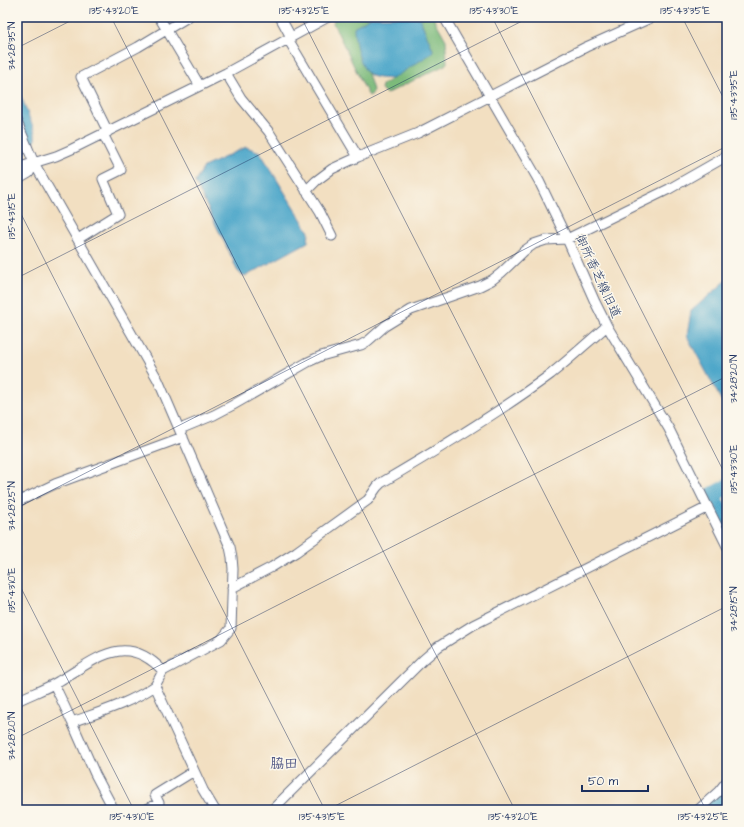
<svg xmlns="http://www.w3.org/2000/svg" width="744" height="827" viewBox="0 0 744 827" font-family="'Architects Daughter','Klee One',sans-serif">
  <rect width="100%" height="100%" fill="#fbf7ec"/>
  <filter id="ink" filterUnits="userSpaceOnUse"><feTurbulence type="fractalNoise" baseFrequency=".025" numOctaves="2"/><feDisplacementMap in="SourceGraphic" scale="8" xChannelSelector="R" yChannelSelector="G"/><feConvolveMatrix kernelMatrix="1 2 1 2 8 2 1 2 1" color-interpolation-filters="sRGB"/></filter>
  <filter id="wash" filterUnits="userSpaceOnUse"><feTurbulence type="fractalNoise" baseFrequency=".012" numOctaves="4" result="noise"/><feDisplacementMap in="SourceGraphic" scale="16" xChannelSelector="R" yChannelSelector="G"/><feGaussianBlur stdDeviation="0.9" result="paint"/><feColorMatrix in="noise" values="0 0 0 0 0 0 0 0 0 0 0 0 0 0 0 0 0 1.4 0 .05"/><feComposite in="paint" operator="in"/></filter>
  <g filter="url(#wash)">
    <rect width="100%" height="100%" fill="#f2dfc1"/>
    <path fill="#7cba7a" stroke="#4c746c" d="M 338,17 L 371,17 L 354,27 L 364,68 L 368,74 L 373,90 L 372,94 L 369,96 L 367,93 L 333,23 L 334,20 Z
      M 419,17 L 433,17 L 446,40 L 447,63 L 445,65 L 386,94 L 381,89 L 382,85 L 432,53 L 433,50 Z"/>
    <path fill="#4ba6c9" stroke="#336a94" d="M 371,17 L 419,17 L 433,50 L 432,53 L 392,79 C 385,78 376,79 370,75 C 359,67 354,39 354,27 Z
      M 17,88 C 21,96 24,103 27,112 C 31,124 40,135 32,148 L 17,111 Z
      M 246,147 L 260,152 L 309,232 L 308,242 L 246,276 C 237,274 236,268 233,260 L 195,182 L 204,167 Z
      M 727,280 L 727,411 L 687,336 L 691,311 Z"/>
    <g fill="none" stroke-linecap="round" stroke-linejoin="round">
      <path stroke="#4ba6c9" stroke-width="16" d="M 727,487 L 712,495 L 727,524
        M 711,810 L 727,795"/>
    </g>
  </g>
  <g filter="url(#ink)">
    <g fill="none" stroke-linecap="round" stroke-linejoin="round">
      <g stroke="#666d81" stroke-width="11">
        <path id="minor" d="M 159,17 L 200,86
          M 280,17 L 291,37
          M 444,17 L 539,181 L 567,239 L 595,302 L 607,326 L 669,429 L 727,546
          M 288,39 L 358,157
          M 226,73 L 241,98 L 269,132 L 320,212 L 332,236
          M 17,122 L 34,163 L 158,380 L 230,547 L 232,557 L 233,569 L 231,628 L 221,640 L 163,671 L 155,686 L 203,790 L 215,810
          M 108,132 L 81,77 L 138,47 L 188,17
          M 17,168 L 56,156 L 72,149 L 226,73 L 328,17
          M 17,180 L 29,173 L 34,163
          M 306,191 L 316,181 L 332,169 L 358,157 L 418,133 L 586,47 L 653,17
          M 78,239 L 118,214 L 103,179 L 121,170 L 103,134
          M 180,429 L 214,415 L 233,405 L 308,362 L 321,356 L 361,345 L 368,341 L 385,326 L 411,310 L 480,286 L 492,280 L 501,273 L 524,251 L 534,244 L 546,240 L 567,239 L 669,189 L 727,156
          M 17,502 L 55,484 L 183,437
          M 232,588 L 272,567 L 296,552 L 368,500 L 377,487 L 381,483 C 439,449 497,414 551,374 C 570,359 588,342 607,326
          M 54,684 L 72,722 L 95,774 L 114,810
          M 17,701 C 31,694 46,689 59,681 C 97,659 125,631 163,671
          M 72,722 C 100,712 130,703 155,686
          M 145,810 L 159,803 L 155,795 L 194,771
          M 272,810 L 423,660 L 438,647 L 473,625 L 708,507
          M 698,810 L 719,791 L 727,781"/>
      </g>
      <use href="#minor" stroke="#fff" stroke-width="9"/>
    </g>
  </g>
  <path fill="none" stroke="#1b2f5e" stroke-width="1" stroke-opacity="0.45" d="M 111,17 L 515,810M 301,17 L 706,810M 492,17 L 727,478M 682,17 L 727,105M 17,48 L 78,17M 17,206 L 325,810M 17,278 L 530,17M 17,508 L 727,146M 17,580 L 134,810M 17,738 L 727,376M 327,810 L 727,606"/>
  <g text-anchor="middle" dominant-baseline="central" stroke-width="3" stroke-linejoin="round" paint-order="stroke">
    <g font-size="13" fill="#1b2f5e" stroke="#fbf7ec">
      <text transform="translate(598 276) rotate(65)">御所香芝線旧道</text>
    </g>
    <g font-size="14" font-weight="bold" fill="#535a87" stroke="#fbf7ec">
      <text x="284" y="764">脇田</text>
    </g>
  </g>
  <rect width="744" height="827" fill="none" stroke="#fbf7ec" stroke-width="44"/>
  <path d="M582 785v6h66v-6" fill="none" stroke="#1b2f5e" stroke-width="2"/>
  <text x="588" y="785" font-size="12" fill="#1b2f5e" stroke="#fbf7ec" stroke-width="3" paint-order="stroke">50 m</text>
  <rect x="22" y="22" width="700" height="783" fill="none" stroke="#1b2f5e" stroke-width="1.5"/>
  <g font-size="10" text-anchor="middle" fill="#1b2f5e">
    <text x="114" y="14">135°43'20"E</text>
    <text x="304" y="14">135°43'25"E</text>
    <text x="494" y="14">135°43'30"E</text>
    <text x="685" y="14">135°43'35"E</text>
    <text transform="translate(11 46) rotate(-90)" y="4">34°28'35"N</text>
    <text transform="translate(733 95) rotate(-90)" y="4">135°43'35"E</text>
    <text transform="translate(11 216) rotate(-90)" y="4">135°43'15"E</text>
    <text transform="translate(733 379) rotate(-90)" y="4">34°28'20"N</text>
    <text transform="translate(733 469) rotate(-90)" y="4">135°43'30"E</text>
    <text transform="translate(11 506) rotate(-90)" y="4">34°28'25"N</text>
    <text transform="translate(11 590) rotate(-90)" y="4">135°43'10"E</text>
    <text transform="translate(733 609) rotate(-90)" y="4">34°28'15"N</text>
    <text transform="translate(11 736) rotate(-90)" y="4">34°28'20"N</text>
    <text x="132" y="820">135°43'10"E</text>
    <text x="322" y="820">135°43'15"E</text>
    <text x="513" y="820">135°43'20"E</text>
    <text x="703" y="820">135°43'25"E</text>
  </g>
</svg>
